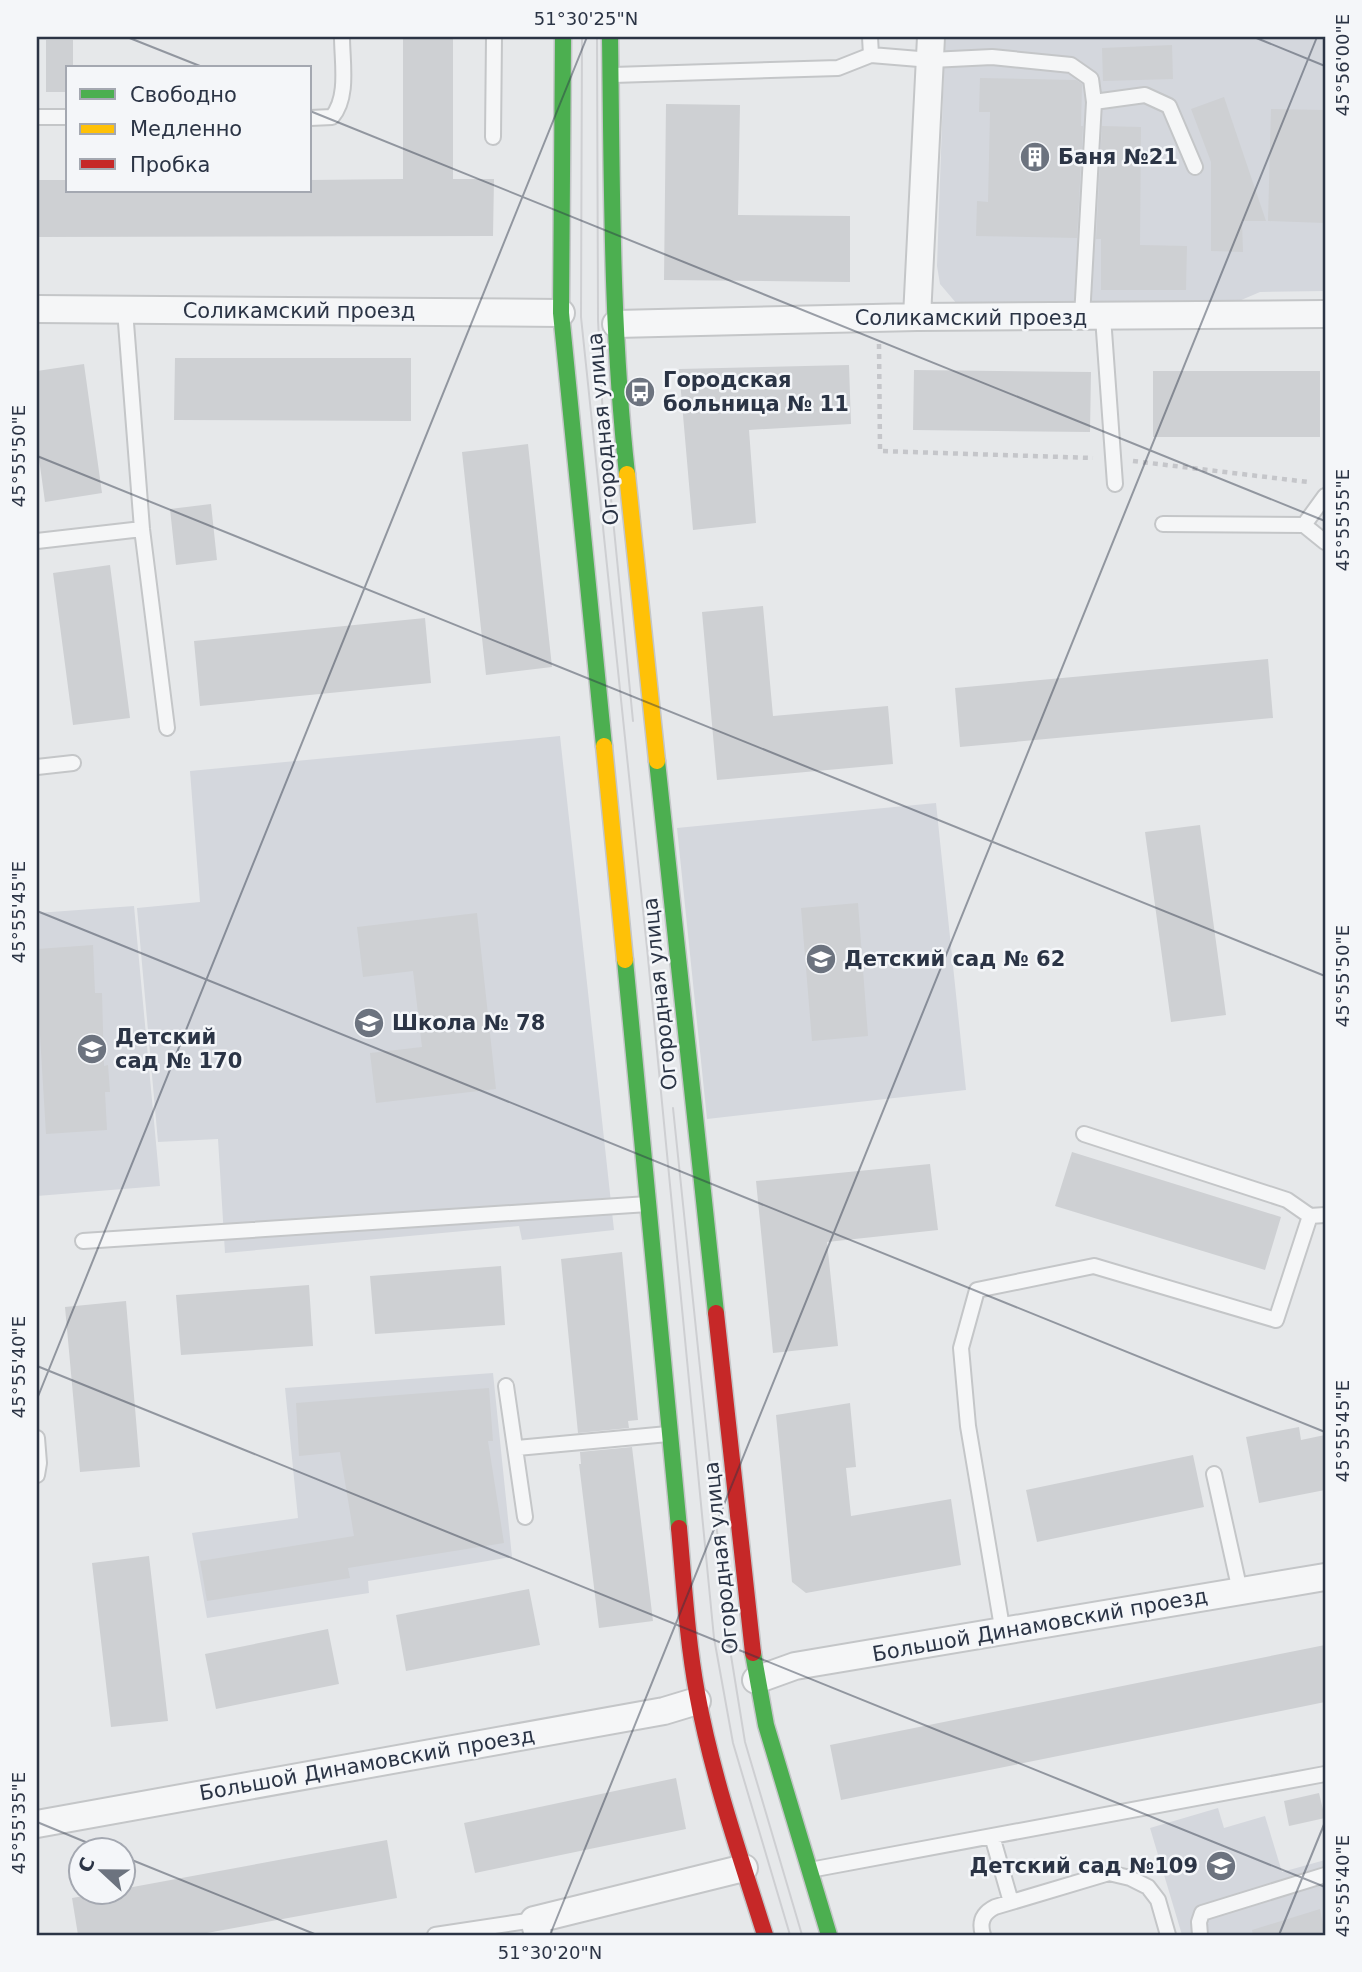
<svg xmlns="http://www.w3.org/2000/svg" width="1362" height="1972" viewBox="0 0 1362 1972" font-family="'DejaVu Sans',sans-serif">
  <rect width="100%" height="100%" fill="#e6e8ea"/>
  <path fill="#d4d7dd" d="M 945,37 L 1325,37 L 1325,291 L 1260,292 L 1232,304 L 957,304 L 940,284 L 937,266 Z
    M 560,736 L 614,1230 L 522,1240 L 519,1226 L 225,1253 L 218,1139 L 158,1142 L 137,908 L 200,902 L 190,771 Z
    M 936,803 L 966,1090 L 707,1119 L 677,828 Z
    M 134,906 L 160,1186 L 37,1196 L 37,913 Z
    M 493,1373 L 512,1557 L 368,1581 L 369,1593 L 207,1618 L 192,1533 L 298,1518 L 285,1388 Z
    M 1218,1808 L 1224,1828 L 1265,1816 L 1282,1872 L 1325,1860 L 1325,1935 L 1182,1935 L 1150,1828 Z"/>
  <path fill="#ced0d3" d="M 403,37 L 453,37 L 453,179 L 494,179 L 493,236 L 37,237 L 37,180 L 68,180 L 68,191 L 310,191 L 310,180 L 403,179 Z
    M 46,40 L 73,40 L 73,68 L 68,68 L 68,92 L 46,92 Z
    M 1172,45 L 1173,79 L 1103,81 L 1102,48 Z
    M 980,78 L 1076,80 L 1082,84 L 1081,126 L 1083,126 L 1077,238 L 976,236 L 977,201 L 988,202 L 990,112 L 979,112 Z
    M 1224,97 L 1266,221 L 1242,221 L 1243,252 L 1211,251 L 1211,162 L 1191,109 Z
    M 666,104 L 740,105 L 738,215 L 850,216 L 850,282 L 664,280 Z
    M 1271,109 L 1325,110 L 1325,223 L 1268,221 Z
    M 1102,126 L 1141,127 L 1140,245 L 1187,246 L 1186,290 L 1101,290 L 1101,239 L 1096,239 Z
    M 175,358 L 411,358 L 411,421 L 174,420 Z
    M 84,364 L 102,493 L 45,502 L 37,444 L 37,371 Z
    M 849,365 L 851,424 L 749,430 L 756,523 L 693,530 L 679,369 Z
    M 914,370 L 1091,372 L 1090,432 L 913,430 Z
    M 1153,371 L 1320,371 L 1320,437 L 1153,437 Z
    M 528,444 L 552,667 L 486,675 L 462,452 Z
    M 211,504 L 217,560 L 176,565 L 170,509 Z
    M 110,565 L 130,718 L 73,725 L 53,573 Z
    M 763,606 L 773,716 L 888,706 L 893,764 L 717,780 L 702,612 Z
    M 425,618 L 431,683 L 200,706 L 194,641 Z
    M 1268,659 L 1273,718 L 960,747 L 955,688 Z
    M 1200,825 L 1226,1015 L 1171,1022 L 1145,832 Z
    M 858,903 L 868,1036 L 812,1041 L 801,908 Z
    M 477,913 L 496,1089 L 376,1103 L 370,1053 L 422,1047 L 413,971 L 363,977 L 357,927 Z
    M 93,945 L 95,993 L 102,993 L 104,1066 L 108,1065 L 110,1092 L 105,1092 L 107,1130 L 46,1134 L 37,986 L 37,949 Z
    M 1072,1152 L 1281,1217 L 1265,1270 L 1055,1206 Z
    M 930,1164 L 938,1230 L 827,1242 L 838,1346 L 773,1353 L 756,1181 Z
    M 622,1252 L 638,1420 L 628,1421 L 629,1428 L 578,1433 L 561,1259 Z
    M 501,1266 L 505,1325 L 375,1334 L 370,1276 Z
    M 309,1285 L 313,1346 L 181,1355 L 176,1295 Z
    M 126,1301 L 140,1467 L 80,1472 L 65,1307 Z
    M 489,1388 L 493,1441 L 488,1441 L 504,1543 L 348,1568 L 350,1578 L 207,1601 L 200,1561 L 354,1536 L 340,1452 L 299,1456 L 296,1403 Z
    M 850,1403 L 856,1467 L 846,1468 L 851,1516 L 951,1499 L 961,1565 L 806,1593 L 792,1582 L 776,1415 Z
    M 1299,1427 L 1301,1440 L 1325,1435 L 1325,1490 L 1259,1503 L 1246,1437 Z
    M 632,1447 L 653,1621 L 599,1628 L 579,1464 L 581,1464 L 580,1452 Z
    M 1193,1455 L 1204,1507 L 1037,1542 L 1026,1490 Z
    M 149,1556 L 168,1721 L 111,1727 L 92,1563 Z
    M 529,1589 L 540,1645 L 406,1671 L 396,1615 Z
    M 328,1629 L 339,1684 L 216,1709 L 205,1654 Z
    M 1325,1645 L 1325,1702 L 841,1800 L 830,1745 Z
    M 676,1778 L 686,1829 L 475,1873 L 464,1823 Z
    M 1319,1793 L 1325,1818 L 1289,1826 L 1284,1801 Z
    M 387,1840 L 397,1898 L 196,1935 L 78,1935 L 72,1898 L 108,1892 L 122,1892 L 122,1889 Z
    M 1320,1909 L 1325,1935 L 1253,1935 L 1252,1930 Z"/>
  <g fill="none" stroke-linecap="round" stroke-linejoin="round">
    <g stroke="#c4c6c8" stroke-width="18">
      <path id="lane" d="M 870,37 L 871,55
        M 613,75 L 838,68 L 871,55 L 931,60 L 992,57 L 1071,65 L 1091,79 L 1094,102 L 1082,317
        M 1094,102 L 1145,95 L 1169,106 L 1195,167
        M 37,117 L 68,117
        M 310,118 L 332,117 C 349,97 342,62 342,37
        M 493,137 L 494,37
        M 125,310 L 142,529 L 167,728
        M 1103,317 L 1115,484
        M 1163,524 L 1304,525 L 1325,542
        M 1304,525 L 1325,496
        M 37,541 L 142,529
        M 37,767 L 73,763
        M 1084,1134 L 1287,1200 L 1310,1216 L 1325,1215
        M 83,1241 L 648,1204
        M 506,1386 L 525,1517
        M 37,1438 L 39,1463 L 37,1475
        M 517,1448 L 668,1434
        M 1214,1474 L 1240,1591
        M 1003,1633 L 968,1426 L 961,1348 L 977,1290 L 1094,1266 L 1276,1320 L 1310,1216
        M 992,1836 L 1011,1902
        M 810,1870 L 1325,1774
        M 435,1935 L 534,1920
        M 983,1935 C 979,1922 983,1913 995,1907 L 1109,1873 L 1130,1878 L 1148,1887 L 1158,1900 L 1168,1935
        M 1200,1935 L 1199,1922 L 1202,1913 L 1325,1875"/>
    </g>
    <g stroke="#c4c6c8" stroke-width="30">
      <path id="street" d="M 37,309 L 561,313
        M 917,317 L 931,37
        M 616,324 L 917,317 L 1325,314
        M 756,1680 L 795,1666 L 1325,1577
        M 37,1824 L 664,1711 L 697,1701
        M 538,1935 L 534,1920 L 744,1868"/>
    </g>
    <g stroke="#c4c6c8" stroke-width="19">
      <path id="fast" d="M 563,37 L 561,313 L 604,746
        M 610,37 C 612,183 611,329 627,474
        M 657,761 L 716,1313
        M 625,960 L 679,1528
        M 753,1653 L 766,1725 L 829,1935"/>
    </g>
    <g stroke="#c4c6c8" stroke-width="19">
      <path id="slow" d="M 627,474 L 657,761
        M 604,746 L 625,960"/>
    </g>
    <g stroke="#c4c6c8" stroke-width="19">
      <path id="jam" d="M 716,1313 L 753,1653
        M 679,1528 C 684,1583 687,1639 697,1693 C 712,1776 740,1855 765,1935"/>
    </g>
    <path stroke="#c5c6ca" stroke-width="4.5" stroke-dasharray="5 5" stroke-linecap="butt" d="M 879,344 L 880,451 L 1093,458
      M 1133,461 L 1308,482"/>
    <use href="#lane" stroke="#f5f6f7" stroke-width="14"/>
    <use href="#street" stroke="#f5f6f7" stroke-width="26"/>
    <use href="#fast" stroke="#4caf50" stroke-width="16"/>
    <use href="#slow" stroke="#ffc107" stroke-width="16"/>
    <use href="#jam" stroke="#c62828" stroke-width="16"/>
    <path stroke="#cecfd2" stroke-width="2" d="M 582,37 L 581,317 L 647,948 L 714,1638 L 733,1743 L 790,1935
      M 597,37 L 598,320 L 603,418 L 633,721
      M 673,1108 L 728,1637 L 745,1742 L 802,1935"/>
  </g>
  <path fill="none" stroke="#2b3445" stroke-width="2" stroke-opacity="0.45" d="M 127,37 L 205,68M 1254,37 L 1325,66M 310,111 L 1325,521M 37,456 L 1325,976M 37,911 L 1325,1432M 37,1366 L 1325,1887M 37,1399 L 587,37M 37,1822 L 105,1850M 122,1856 L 317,1935M 550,1935 L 1317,37M 1279,1935 L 1325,1822"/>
  <defs>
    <g id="building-disc" transform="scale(1.575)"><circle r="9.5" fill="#6c737f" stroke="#f4f6f9"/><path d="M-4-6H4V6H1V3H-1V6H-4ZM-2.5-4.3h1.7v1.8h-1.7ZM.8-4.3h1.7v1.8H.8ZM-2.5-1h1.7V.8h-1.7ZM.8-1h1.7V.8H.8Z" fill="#fff"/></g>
    <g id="bus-disc" transform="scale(1.575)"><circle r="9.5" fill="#6c737f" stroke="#f4f6f9"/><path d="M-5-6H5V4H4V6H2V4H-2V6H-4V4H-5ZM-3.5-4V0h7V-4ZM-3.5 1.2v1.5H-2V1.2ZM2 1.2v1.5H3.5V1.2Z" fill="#fff"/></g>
    <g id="school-disc" transform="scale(1.575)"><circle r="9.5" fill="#6c737f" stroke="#f4f6f9"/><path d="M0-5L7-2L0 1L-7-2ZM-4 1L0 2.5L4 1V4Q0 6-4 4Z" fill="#fff"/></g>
  </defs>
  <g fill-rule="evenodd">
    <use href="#building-disc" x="1035" y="157"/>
    <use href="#bus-disc" x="640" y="392"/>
    <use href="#school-disc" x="821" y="959"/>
    <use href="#school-disc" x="369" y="1023"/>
    <use href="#school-disc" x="92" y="1049"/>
    <use href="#school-disc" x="1221" y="1866"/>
  </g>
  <g text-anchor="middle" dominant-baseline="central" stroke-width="5" stroke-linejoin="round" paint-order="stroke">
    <g font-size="21" font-weight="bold" fill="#2b3445" stroke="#f4f6f9" text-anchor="start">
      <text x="1058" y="157">Баня №21</text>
      <text x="663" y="380">Городская<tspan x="663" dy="24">больница № 11</tspan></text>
      <text x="844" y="959">Детский сад № 62</text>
      <text x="392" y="1023">Школа № 78</text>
      <text x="115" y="1037">Детский<tspan x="115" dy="24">сад № 170</tspan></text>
      <text x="1198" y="1866" text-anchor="end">Детский сад №109</text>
    </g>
    <g font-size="21" fill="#2b3445" stroke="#f4f6f9">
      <text x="299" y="311">Соликамский проезд</text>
      <text x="971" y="318">Соликамский проезд</text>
      <text transform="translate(603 429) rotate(-95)">Огородная улица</text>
      <text transform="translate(660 994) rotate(-96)">Огородная улица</text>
      <text transform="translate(721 1558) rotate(-96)">Огородная улица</text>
      <text transform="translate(1040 1625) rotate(-10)">Большой Динамовский проезд</text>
      <text transform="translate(367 1764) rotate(-10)">Большой Динамовский проезд</text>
    </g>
  </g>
  <rect width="1362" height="1972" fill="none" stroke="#f4f6f9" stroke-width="77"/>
  <rect x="66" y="66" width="245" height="126" fill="#f4f6f9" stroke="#a4a8b1" stroke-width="2"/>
  <rect x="80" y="89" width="35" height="10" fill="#4caf50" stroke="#a4a8b1" stroke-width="2"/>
  <text x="130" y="102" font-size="21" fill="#2b3445">Свободно</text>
  <rect x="80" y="124" width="35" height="10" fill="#ffc107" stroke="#a4a8b1" stroke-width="2"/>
  <text x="130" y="136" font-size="21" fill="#2b3445">Медленно</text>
  <rect x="80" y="159" width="35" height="10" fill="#c62828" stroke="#a4a8b1" stroke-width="2"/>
  <text x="130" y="172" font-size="21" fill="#2b3445">Пробка</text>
  <g transform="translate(102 1871) rotate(292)"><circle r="33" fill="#f4f6f9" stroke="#a4a8b1" stroke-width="2"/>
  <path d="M0-5L12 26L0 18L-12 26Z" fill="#6c737f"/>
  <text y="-10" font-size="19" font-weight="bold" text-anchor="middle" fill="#2b3445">С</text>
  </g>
  <rect x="38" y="38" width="1286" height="1896" fill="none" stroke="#2b3445" stroke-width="2.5"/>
  <g font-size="18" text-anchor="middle" fill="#2b3445">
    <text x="586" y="25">51°30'25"N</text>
    <text transform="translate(1343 65) rotate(-90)" y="6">45°56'00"E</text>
    <text transform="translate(19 456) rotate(-90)" y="6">45°55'50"E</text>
    <text transform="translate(1343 520) rotate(-90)" y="6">45°55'55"E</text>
    <text transform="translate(19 912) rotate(-90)" y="6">45°55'45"E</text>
    <text transform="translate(1343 976) rotate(-90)" y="6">45°55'50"E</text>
    <text transform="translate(19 1367) rotate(-90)" y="6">45°55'40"E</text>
    <text transform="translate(1343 1431) rotate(-90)" y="6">45°55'45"E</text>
    <text transform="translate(19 1823) rotate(-90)" y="6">45°55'35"E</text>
    <text transform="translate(1343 1886) rotate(-90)" y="6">45°55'40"E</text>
    <text x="550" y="1959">51°30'20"N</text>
  </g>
</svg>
